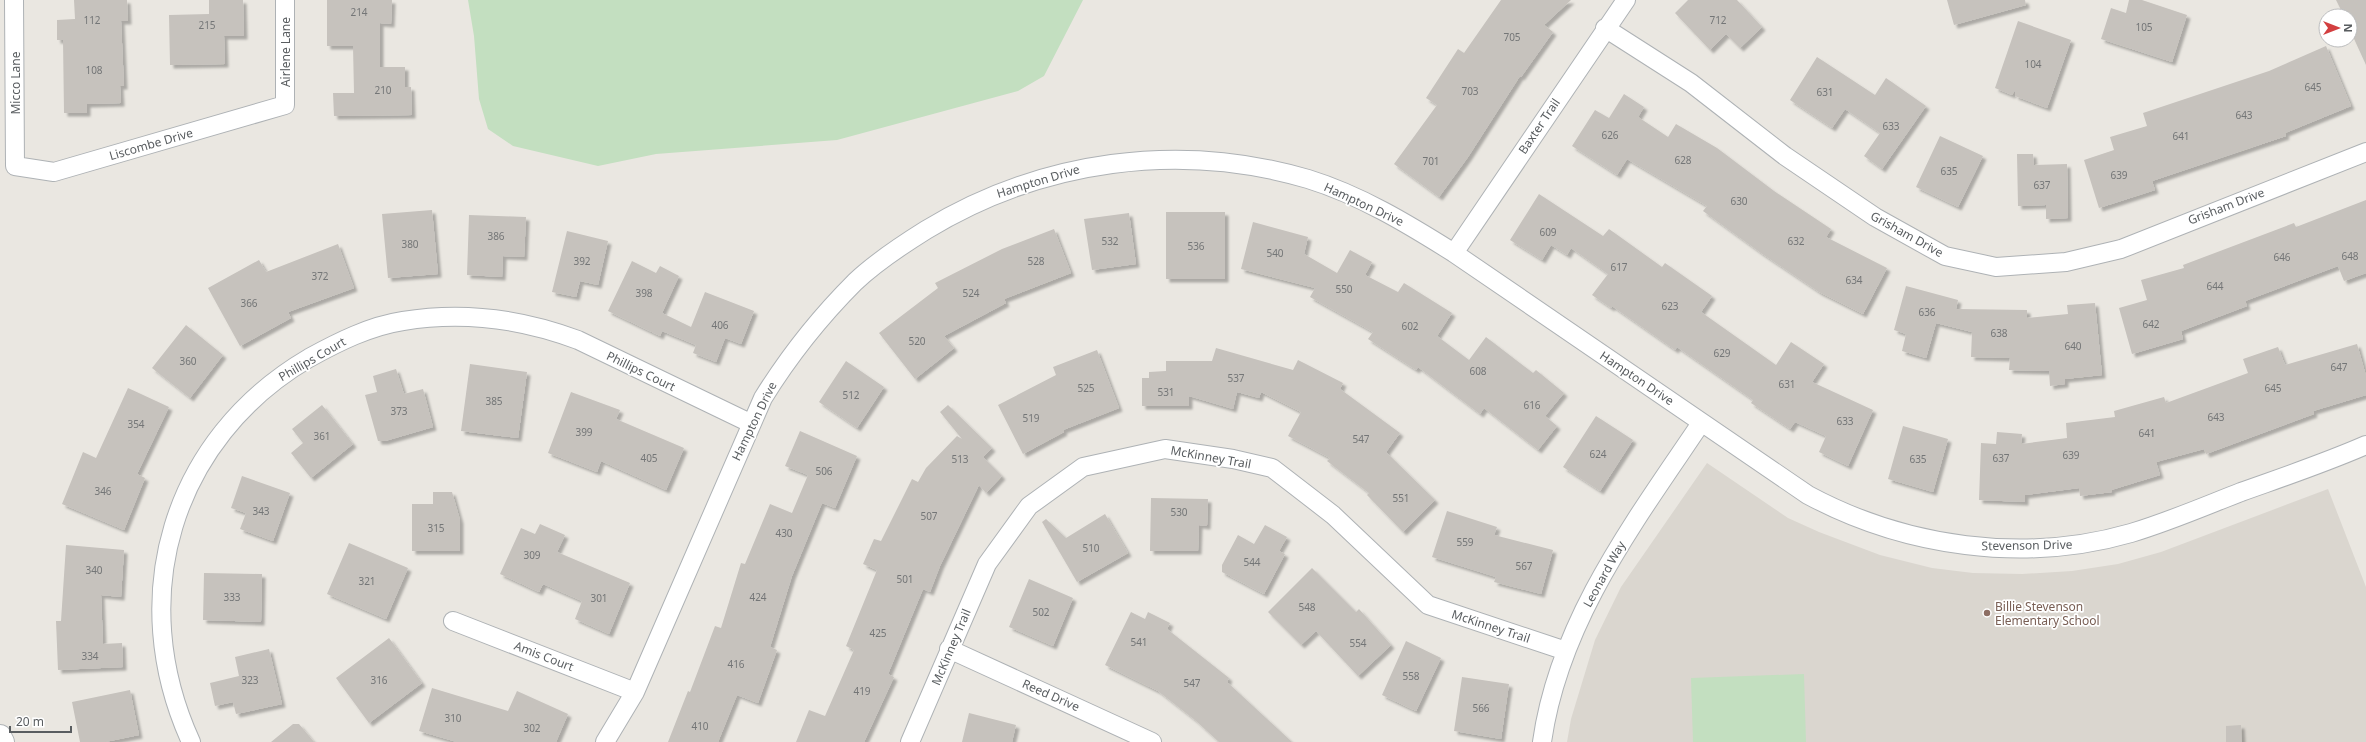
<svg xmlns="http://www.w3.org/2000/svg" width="2366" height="742" viewBox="0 0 2366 742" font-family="'Noto Sans',sans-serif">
  <defs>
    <filter id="shadow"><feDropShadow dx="3.5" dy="3.5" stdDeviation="1" flood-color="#0004"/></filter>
  </defs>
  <rect width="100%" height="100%" fill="#eae7e1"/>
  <path fill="#dad6cf" d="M 1707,463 L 1788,518 L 1819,532 L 1880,555 L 1932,568 L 1973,573 L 2022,574 L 2072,571 L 2118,564 L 2161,552 L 2328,489 L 2366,587 L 2366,742 L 1567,742 L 1571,719 L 1595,640 L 1621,587 Z"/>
  <path fill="#c3dfc0" d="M 468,0 L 1083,0 L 1044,76 L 1018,91 L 837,140 L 656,154 L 598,166 L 513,146 L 488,129 L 479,99 L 474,36 Z
    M 1804,674 L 1806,742 L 1693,742 L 1691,678 Z"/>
  <path fill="#c6c2bd" filter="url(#shadow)" d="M 74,0 L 127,0 L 128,21 L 121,21 L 124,86 L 120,86 L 121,103 L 87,104 L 87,113 L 64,113 L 63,40 L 57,40 L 57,20 L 75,19 Z
    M 209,0 L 243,0 L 244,36 L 224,36 L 225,64 L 170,65 L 169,15 L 209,14 Z
    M 327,0 L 392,0 L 391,24 L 380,23 L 380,67 L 405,67 L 405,87 L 411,87 L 412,115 L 334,116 L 333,93 L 354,93 L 353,46 L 327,46 Z
    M 1501,0 L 1571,0 L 1544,25 L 1553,32 L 1521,77 L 1520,76 L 1468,157 L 1439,197 L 1394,164 L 1437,105 L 1426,98 L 1458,49 L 1464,53 Z
    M 1688,0 L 1737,0 L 1762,27 L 1740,48 L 1726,34 L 1710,50 L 1675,13 Z
    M 1947,0 L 2025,0 L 2026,5 L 1954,25 Z
    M 2129,0 L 2142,0 L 2187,15 L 2172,62 L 2101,39 L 2111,8 L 2126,13 Z
    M 2336,0 L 2366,0 L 2366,65 L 2350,30 L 2350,16 L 2344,16 Z
    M 2018,21 L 2071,40 L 2047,108 L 2015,96 L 2015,90 L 2012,95 L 1995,88 Z
    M 2326,46 L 2351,106 L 2285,133 L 2286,136 L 2152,181 L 2155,190 L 2099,208 L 2084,160 L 2114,150 L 2110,137 L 2147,126 L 2143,113 L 2269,71 Z
    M 1817,57 L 1875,95 L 1886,78 L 1926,106 L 1882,169 L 1864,156 L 1880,133 L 1845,109 L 1832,128 L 1790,100 Z
    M 1624,94 L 1644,107 L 1638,117 L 1668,137 L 1676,124 L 1717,148 L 1774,191 L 1831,229 L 1826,237 L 1887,268 L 1863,314 L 1819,292 L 1761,253 L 1703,211 L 1707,206 L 1627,159 L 1617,175 L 1572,146 L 1595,110 L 1609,118 Z
    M 1940,136 L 1983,156 L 1958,207 L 1916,187 Z
    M 2017,154 L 2033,154 L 2034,165 L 2067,164 L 2068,218 L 2046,219 L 2046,205 L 2018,206 Z
    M 1539,194 L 1603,236 L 1609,229 L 1662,267 L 1665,263 L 1712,296 L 1701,312 L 1776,365 L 1791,342 L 1824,364 L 1812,382 L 1873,410 L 1848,466 L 1819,452 L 1826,436 L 1795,422 L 1790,429 L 1751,403 L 1753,400 L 1677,347 L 1675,350 L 1612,306 L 1611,308 L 1592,295 L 1608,274 L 1571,248 L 1567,255 L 1551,245 L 1542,260 L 1510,240 Z
    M 2366,200 L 2366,273 L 2344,281 L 2338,266 L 2245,301 L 2247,306 L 2181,331 L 2183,339 L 2132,354 L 2119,308 L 2147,300 L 2141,280 L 2184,268 L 2183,265 L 2294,223 L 2296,227 Z
    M 432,210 L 438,274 L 388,278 L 382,214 Z
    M 1166,212 L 1225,212 L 1225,279 L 1166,279 Z
    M 1129,213 L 1136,264 L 1092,270 L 1084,219 Z
    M 469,215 L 526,217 L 524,257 L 503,256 L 502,277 L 467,275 Z
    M 1253,222 L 1308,237 L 1304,254 L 1337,273 L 1350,250 L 1372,262 L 1365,275 L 1398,292 L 1404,283 L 1452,313 L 1437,336 L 1469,360 L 1486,337 L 1533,373 L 1536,370 L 1564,393 L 1545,416 L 1557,426 L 1538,450 L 1484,408 L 1480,414 L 1418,367 L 1416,370 L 1368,339 L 1373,332 L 1310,297 L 1315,288 L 1241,269 Z
    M 1054,229 L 1071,273 L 1004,299 L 1006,303 L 944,336 L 954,348 L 915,379 L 879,333 L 938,288 L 935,283 L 1002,249 Z
    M 567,231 L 608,241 L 598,285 L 580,281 L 576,297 L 552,292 Z
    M 338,244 L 354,288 L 288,312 L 291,318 L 240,346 L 208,288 L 259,260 L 266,272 Z
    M 632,261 L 656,273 L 660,266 L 679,276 L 662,313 L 691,327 L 705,292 L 754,311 L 741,344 L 725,338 L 716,362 L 693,353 L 696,345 L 662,331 L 660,336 L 608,311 Z
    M 1906,286 L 1958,300 L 1956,309 L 2027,310 L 2027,318 L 2068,314 L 2067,305 L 2095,303 L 2102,375 L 2065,379 L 2065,384 L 2050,386 L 2049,371 L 2009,370 L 2010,358 L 1971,357 L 1972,332 L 1936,323 L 1926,358 L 1902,351 L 1906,334 L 1894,330 Z
    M 186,325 L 223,355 L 190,398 L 152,368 Z
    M 2357,344 L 2366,376 L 2366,395 L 2313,411 L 2314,414 L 2206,454 L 2204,449 L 2156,462 L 2160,475 L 2111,490 L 2112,492 L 2080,496 L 2079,488 L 2025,495 L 2025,502 L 1979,500 L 1981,443 L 1996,444 L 1997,432 L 2022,434 L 2021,444 L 2067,438 L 2066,423 L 2115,417 L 2114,411 L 2164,397 L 2166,403 L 2248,373 L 2243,359 L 2278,347 L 2285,365 Z
    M 1216,348 L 1293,370 L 1298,360 L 1343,383 L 1340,389 L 1400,433 L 1386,452 L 1435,500 L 1403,532 L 1367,495 L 1369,493 L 1327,461 L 1330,458 L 1288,436 L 1301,412 L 1261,392 L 1259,398 L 1237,392 L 1233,409 L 1189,396 L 1189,406 L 1142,406 L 1142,378 L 1149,378 L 1149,372 L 1166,371 L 1166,361 L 1212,361 Z
    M 1097,350 L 1119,408 L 1063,430 L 1064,432 L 1023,454 L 998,405 L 1056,375 L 1053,367 Z
    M 846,361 L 884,387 L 857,428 L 819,402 Z
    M 470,364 L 527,372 L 518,438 L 461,431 Z
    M 396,369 L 404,394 L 423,389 L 433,427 L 385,441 L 378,441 L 365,395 L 377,392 L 373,376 Z
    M 128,388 L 169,407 L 137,474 L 145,478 L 124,530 L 62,504 L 83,452 L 96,458 Z
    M 571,392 L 620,410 L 616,419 L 684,448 L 666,490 L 601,461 L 597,472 L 548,453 Z
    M 322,405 L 353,444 L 311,478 L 291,453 L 303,443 L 292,429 Z
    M 948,405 L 992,448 L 983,457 L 1002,476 L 986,493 L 979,485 L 940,566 L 930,592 L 923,589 L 888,674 L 894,677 L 864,742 L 796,742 L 809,710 L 825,716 L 854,650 L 846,646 L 877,570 L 863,564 L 874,539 L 881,541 L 912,479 L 918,482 L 926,468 L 957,436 L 962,439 L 940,412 Z
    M 1596,416 L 1633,440 L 1600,491 L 1563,467 Z
    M 1903,426 L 1948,439 L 1933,492 L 1888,479 Z
    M 800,431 L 857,456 L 835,508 L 822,503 L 792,576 L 770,647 L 777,650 L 758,703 L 737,695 L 718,742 L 668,742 L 688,691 L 690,692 L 715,626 L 721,628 L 741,563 L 745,564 L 770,504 L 792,513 L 808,475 L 785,466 Z
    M 242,476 L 290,493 L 273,541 L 240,529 L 246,513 L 231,508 Z
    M 433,492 L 452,492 L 460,520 L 460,551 L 412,551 L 412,504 L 433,504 Z
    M 1151,498 L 1208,499 L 1207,526 L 1199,525 L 1198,551 L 1150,551 Z
    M 1447,511 L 1497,527 L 1494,535 L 1553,550 L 1541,594 L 1494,582 L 1496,577 L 1432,557 Z
    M 1105,514 L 1128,553 L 1077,582 L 1042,522 L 1046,519 L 1066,538 Z
    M 540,524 L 565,535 L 557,552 L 630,583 L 609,634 L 575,619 L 582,601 L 543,584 L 539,592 L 500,574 L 521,528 L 535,534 Z
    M 1265,525 L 1287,537 L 1279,551 L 1285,554 L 1264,594 L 1222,572 L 1222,565 L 1238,535 L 1254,544 Z
    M 349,543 L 408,568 L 386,619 L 327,594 Z
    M 66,545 L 124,550 L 121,597 L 101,595 L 103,644 L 122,643 L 123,667 L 58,670 L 56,621 L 61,621 Z
    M 1312,568 L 1356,612 L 1359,609 L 1391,645 L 1358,676 L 1316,631 L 1301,645 L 1268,612 Z
    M 204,573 L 262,574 L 261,622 L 203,620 Z
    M 1029,579 L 1073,598 L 1053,646 L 1009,627 Z
    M 1131,612 L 1145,619 L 1148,612 L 1170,623 L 1167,629 L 1229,678 L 1227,682 L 1292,742 L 1219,742 L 1195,720 L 1158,691 L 1105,665 Z
    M 389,638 L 422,683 L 369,723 L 336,678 Z
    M 1406,641 L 1441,658 L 1416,711 L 1382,695 Z
    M 269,649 L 282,704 L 236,714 L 233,702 L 215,706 L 210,683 L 239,676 L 235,657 Z
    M 1462,677 L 1509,684 L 1501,739 L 1454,731 Z
    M 432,688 L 508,711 L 517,691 L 568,714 L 556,742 L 457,742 L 419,731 Z
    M 130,690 L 139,735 L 105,742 L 80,742 L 72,702 Z
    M 969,713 L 1016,725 L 1012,742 L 962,742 Z
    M 293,724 L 299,724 L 314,742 L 271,742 Z
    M 2241,725 L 2242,742 L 2226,742 L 2226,726 Z"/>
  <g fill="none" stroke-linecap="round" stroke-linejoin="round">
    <g stroke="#aeb2b5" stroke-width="20">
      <path id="street" d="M 14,0 L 15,166 L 54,172 L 285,105 L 285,0
        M 1605,28 L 1691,83 L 1785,156 L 1875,217 L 1945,256 L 1996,267 L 2066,262 L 2121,249 L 2366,152
        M 1454,253 L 1626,0
        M 453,621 L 635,692
        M 949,649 L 1152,742
        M 191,742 C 125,598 171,439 309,358 C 338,342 370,326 403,321 C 463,311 522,319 578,340 L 750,423
        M 605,742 L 635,692 L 763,398 C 789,356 820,317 855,282 C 876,262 902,245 926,230 C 1041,160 1179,141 1308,179 C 1360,195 1408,224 1454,253 L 1808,495 C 1905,547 2024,564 2131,533 C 2168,522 2205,506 2241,492 C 2283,477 2325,463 2366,445
        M 910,742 L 987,564 L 1029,506 L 1083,467 L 1165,449 L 1233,459 L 1272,468 L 1333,515 L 1428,605 L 1566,651
        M 1542,742 C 1559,621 1635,521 1701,423"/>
    </g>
    <g stroke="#b0b4b7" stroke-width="24">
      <path id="secondary" d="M 0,736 L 3,742"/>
    </g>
    <use href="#street" stroke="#fff" stroke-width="18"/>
    <use href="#secondary" stroke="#fff" stroke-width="22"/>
  </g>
  <circle fill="#8d6e63" stroke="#fff" stroke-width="1.5" cx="1987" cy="613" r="4"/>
  <g text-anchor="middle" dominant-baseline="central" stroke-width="3.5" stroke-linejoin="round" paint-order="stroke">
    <g font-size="10" fill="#747677">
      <text x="359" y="12">214</text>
      <text x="92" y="20">112</text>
      <text x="1718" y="20">712</text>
      <text x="207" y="25">215</text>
      <text x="2144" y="27">105</text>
      <text x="1512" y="37">705</text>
      <text x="2033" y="64">104</text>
      <text x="94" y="70">108</text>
      <text x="2313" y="87">645</text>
      <text x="383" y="90">210</text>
      <text x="1470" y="91">703</text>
      <text x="1825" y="92">631</text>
      <text x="2244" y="115">643</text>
      <text x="1891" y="126">633</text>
      <text x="1610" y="135">626</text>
      <text x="2181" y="136">641</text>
      <text x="1683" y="160">628</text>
      <text x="1431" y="161">701</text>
      <text x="1949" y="171">635</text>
      <text x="2119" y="175">639</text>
      <text x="2042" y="185">637</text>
      <text x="1739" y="201">630</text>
      <text x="1548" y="232">609</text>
      <text x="496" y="236">386</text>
      <text x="1110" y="241">532</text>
      <text x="1796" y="241">632</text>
      <text x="410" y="244">380</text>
      <text x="1196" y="246">536</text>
      <text x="1275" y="253">540</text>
      <text x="2350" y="256">648</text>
      <text x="2282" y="257">646</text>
      <text x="582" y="261">392</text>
      <text x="1036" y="261">528</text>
      <text x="1619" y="267">617</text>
      <text x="320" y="276">372</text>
      <text x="1854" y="280">634</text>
      <text x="2215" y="286">644</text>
      <text x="1344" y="289">550</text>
      <text x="644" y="293">398</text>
      <text x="971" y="293">524</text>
      <text x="249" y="303">366</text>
      <text x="1670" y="306">623</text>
      <text x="1927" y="312">636</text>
      <text x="2151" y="324">642</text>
      <text x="720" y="325">406</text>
      <text x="1410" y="326">602</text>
      <text x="1999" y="333">638</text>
      <text x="917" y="341">520</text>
      <text x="2073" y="346">640</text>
      <text x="1722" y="353">629</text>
      <text x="188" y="361">360</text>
      <text x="2339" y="367">647</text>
      <text x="1478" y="371">608</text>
      <text x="1236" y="378">537</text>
      <text x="1787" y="384">631</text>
      <text x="1086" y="388">525</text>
      <text x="2273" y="388">645</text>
      <text x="1166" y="392">531</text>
      <text x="851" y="395">512</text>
      <text x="494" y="401">385</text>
      <text x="1532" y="405">616</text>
      <text x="399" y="411">373</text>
      <text x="2216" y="417">643</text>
      <text x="1031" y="418">519</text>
      <text x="1845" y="421">633</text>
      <text x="136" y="424">354</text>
      <text x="584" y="432">399</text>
      <text x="2147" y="433">641</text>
      <text x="322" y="436">361</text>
      <text x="1361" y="439">547</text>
      <text x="1598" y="454">624</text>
      <text x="2071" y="455">639</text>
      <text x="649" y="458">405</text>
      <text x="2001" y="458">637</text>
      <text x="960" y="459">513</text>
      <text x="1918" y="459">635</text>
      <text x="824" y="471">506</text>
      <text x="103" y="491">346</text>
      <text x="1401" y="498">551</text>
      <text x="261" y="511">343</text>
      <text x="1179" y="512">530</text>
      <text x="929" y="516">507</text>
      <text x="436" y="528">315</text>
      <text x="784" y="533">430</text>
      <text x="1465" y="542">559</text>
      <text x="1091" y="548">510</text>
      <text x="532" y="555">309</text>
      <text x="1252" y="562">544</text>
      <text x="1524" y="566">567</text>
      <text x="94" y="570">340</text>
      <text x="905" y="579">501</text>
      <text x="367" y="581">321</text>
      <text x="232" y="597">333</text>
      <text x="758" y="597">424</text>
      <text x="599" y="598">301</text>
      <text x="1307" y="607">548</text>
      <text x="1041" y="612">502</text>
      <text x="878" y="633">425</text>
      <text x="1139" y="642">541</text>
      <text x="1358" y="643">554</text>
      <text x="90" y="656">334</text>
      <text x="736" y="664">416</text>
      <text x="1411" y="676">558</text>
      <text x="250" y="680">323</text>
      <text x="379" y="680">316</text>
      <text x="1192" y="683">547</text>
      <text x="862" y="691">419</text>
      <text x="1481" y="708">566</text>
      <text x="453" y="718">310</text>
      <text x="700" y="726">410</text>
      <text x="532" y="728">302</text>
    </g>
    <g font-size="12" fill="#595d60" stroke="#fff">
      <text transform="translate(285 52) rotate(-90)">Airlene Lane</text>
      <text transform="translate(15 83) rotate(-90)">Micco Lane</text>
      <text transform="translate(1539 126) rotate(-56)">Baxter Trail</text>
      <text transform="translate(151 144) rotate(-16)">Liscombe Drive</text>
      <text transform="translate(1038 181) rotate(-17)">Hampton Drive</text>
      <text transform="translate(1364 204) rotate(25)">Hampton Drive</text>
      <text transform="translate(2226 206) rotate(-21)">Grisham Drive</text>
      <text transform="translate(1907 234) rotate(29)">Grisham Drive</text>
      <text transform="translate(312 359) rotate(-30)">Phillips Court</text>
      <text transform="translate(641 371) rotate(26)">Phillips Court</text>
      <text transform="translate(1637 378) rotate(34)">Hampton Drive</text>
      <text transform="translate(754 421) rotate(-64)">Hampton Drive</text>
      <text transform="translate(1211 457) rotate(10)">McKinney Trail</text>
      <text transform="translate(2027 545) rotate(-1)">Stevenson Drive</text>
      <text transform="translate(1604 574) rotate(-61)">Leonard Way</text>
      <text transform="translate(1491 626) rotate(18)">McKinney Trail</text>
      <text transform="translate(951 647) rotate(-67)">McKinney Trail</text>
      <text transform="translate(544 656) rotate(21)">Amis Court</text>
      <text transform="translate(1051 695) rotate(24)">Reed Drive</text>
    </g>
    <g font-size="12" fill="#785e54" stroke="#fff" text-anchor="start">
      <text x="1995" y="606">Billie Stevenson<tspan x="1995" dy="14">Elementary School</tspan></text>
    </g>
  </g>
  <g transform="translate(2338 28) rotate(90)"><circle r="19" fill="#ffffff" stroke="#bdbebf"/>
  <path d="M0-3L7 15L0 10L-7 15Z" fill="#d33f40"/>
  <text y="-6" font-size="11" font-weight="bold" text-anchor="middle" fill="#595d60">N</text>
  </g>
  <path d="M10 726v6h61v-6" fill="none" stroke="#595d60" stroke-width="2"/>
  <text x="16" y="726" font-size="12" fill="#595d60" stroke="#ffffff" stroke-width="3" paint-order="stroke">20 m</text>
</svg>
